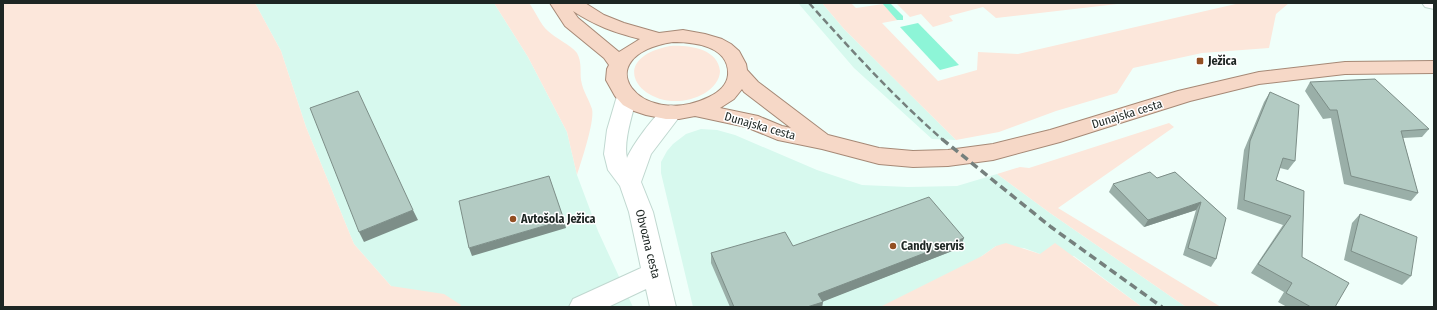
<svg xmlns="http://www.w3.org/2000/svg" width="1437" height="310" viewBox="0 0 1437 310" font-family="'Fira Sans Condensed',sans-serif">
  <rect width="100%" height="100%" fill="#f0fffa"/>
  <path fill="#d7f9ee" d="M 255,3 L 494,3 L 528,57 L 567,132 L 577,175 L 598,231 L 633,307 L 394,307 L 391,286 L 354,244 L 306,127 L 281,51 Z
    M 798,3 L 822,3 L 844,29 L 956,140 L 932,139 L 854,68 Z
    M 701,129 L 717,130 L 735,135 L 817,170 L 862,185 L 908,187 L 957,186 L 997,174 L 1050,213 L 1186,307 L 1142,307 L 1074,256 L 1040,254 L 1024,248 L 996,246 L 982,256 L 942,307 L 693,307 L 661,173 L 661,162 L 667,151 L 673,144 L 686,134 Z"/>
  <path fill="#fce7db" d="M 3,3 L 255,3 L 281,51 L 306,127 L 354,244 L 391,286 L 444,294 L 461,305 L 461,307 L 3,307 Z
    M 494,3 L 529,3 C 536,12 540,24 548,31 C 556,39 570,44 577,53 C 582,62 580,71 581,80 C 583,92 589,99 592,109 C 595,121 581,162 577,175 L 567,132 L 528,57 Z
    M 822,3 L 851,3 L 856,8 L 883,4 L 898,20 L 882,23 L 938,81 L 977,70 L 978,52 L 1018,54 L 1240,3 L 1289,3 L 1276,14 L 1269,48 L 1202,53 L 1133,68 L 1117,93 L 1056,111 L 999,132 L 956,140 L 844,29 Z
    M 896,3 L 1126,3 L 996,18 L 983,7 L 949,16 L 953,21 L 933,27 L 921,14 L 910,17 Z
    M 670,46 C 687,45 718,48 720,71 C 720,80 713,88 705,93 C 653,123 595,61 670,46 Z
    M 1169,123 L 1174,127 L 1058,208 L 1221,307 L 1186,307 L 1050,213 L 997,174 L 1020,167 L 1029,168 Z
    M 1006,243 L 1040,254 L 1055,243 L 1142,307 L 880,307 L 982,256 L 996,246 Z"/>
  <path fill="#8df5d7" d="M 918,23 L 959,65 L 940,70 L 900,27 Z"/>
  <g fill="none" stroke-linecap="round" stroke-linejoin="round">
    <path fill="#8df5d7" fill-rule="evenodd" d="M 882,3 L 890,3 L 903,16 L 903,20 L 897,20 Z"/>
    <g stroke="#c0d8d0" stroke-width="2">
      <path id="minor" d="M 1422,3 L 1434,3 L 1434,9 L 1425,7 Z
        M 627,89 L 634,91 L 637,96 C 633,113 623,141 627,158 C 632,146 654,115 665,108 C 670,104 675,106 680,107 L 683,112 L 651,154 L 641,182 L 653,212 L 676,307 L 650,307 L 646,289 L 608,307 L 569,307 L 573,299 L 641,268 L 629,212 L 620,186 L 608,170 L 604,154 L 607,130 L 617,96 L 620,91 Z"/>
    </g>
    <g stroke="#a68976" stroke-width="2">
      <path id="major" d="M 550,3 L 585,3 L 604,15 L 624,23 L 659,33 L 683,30 L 705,34 L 722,39 L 731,44 L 739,51 L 746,64 L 747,70 L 758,82 L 828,135 L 879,148 L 913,151 L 948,150 L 993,144 L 1050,130 L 1178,91 L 1259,72 L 1345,62 L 1434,61 L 1434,73 L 1345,74 L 1259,84 L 1190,101 L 1060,142 L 993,160 L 948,166 L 913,167 L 879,164 L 822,149 L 778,140 L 746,127 L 695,116 L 679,119 L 666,119 L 646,115 L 634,111 L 623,105 L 615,96 L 606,80 L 607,69 L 609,65 L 604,58 L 565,26 ZM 573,11 C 596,26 613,32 640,39 L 619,52 L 578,18 ZM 673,42 C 694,42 730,46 728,75 C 727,86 717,93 709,97 C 639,131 584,56 673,42 ZM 742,89 L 744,92 L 791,128 L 782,126 L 758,116 L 720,108 L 734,99 Z"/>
    </g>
    <use href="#minor" fill="#fff" fill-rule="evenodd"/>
    <use href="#major" fill="#f6d8c7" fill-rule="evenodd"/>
    <path stroke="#75807d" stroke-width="2.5" stroke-dasharray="7 3.5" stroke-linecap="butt" d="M 809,3 C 852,51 895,98 943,140"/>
    <path stroke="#75807d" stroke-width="3.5" stroke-dasharray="8 4.5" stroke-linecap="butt" d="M 942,139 L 1051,227 L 1162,307"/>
  </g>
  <path fill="#9aafa8" d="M 1310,82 L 1429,129 L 1422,137 L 1403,138 L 1418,193 L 1411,201 L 1344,184 L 1331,118 L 1323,119 L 1305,91 Z
    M 1270,92 L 1295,161 L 1288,170 L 1280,168 L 1276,180 L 1304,191 L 1302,257 L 1335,307 L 1287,307 L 1278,302 L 1284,292 L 1251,273 L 1283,225 L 1237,209 L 1244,150 L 1264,102 Z
    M 1175,172 L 1226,218 L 1216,259 L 1211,267 L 1183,255 L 1196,210 L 1144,227 L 1109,192 L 1113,184 L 1157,178 Z
    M 1360,214 L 1411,276 L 1402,285 L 1344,260 L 1352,223 Z
    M 793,246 L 960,248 L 823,301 L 822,307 L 730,307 L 711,263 L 711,253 Z"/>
  <path fill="#7d8e88" d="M 1201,202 L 1196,210 L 1144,227 L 1148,220 Z
    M 413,210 L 418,220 L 364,242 L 359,232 Z
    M 564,220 L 566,228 L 472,256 L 469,248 Z
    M 964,238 L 960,248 L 817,304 L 818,294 Z
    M 823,302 L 822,307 L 807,307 Z"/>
  <path fill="#b3cbc3" stroke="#7d8e88" d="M 1375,79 L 1429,129 L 1401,131 L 1418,193 L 1351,176 L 1337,110 L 1330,110 L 1310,82 Z
    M 358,91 L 413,210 L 359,232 L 310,108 Z
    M 1270,92 L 1299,105 L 1295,161 L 1283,158 L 1276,180 L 1304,191 L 1302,257 L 1349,283 L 1335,307 L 1311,307 L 1286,293 L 1292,283 L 1258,264 L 1291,216 L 1244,200 L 1250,141 Z
    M 1150,172 L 1157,178 L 1175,172 L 1226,218 L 1216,259 L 1188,248 L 1201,202 L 1148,220 L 1113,184 Z
    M 549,176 L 564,220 L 469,248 L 459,201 Z
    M 929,197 L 964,238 L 818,294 L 823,302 L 807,307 L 734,307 L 711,253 L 785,232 L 793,246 Z
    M 1360,214 L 1417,237 L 1411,276 L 1351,251 Z"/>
  <g fill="#934f22" stroke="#fff" stroke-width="1.5">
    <rect x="1196" y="57" width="8" height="8" rx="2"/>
    <circle cx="513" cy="219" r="4"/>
    <circle cx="893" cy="246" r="4"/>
  </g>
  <g text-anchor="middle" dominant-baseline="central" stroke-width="3" stroke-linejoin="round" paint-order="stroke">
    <g font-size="12" font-weight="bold" fill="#1d2623" stroke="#fff" text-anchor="start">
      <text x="1208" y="61">Ježica</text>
      <text x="521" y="219">Avtošola Ježica</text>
      <text x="901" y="246">Candy servis</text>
    </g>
    <g font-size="12" fill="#1d2623" stroke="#fff">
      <text transform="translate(1127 114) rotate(-17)">Dunajska cesta</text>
      <text transform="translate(760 126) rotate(16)">Dunajska cesta</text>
      <text transform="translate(648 244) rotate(76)">Obvozna cesta</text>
    </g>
  </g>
  <rect width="1437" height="310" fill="none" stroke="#1d2623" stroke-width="8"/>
</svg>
